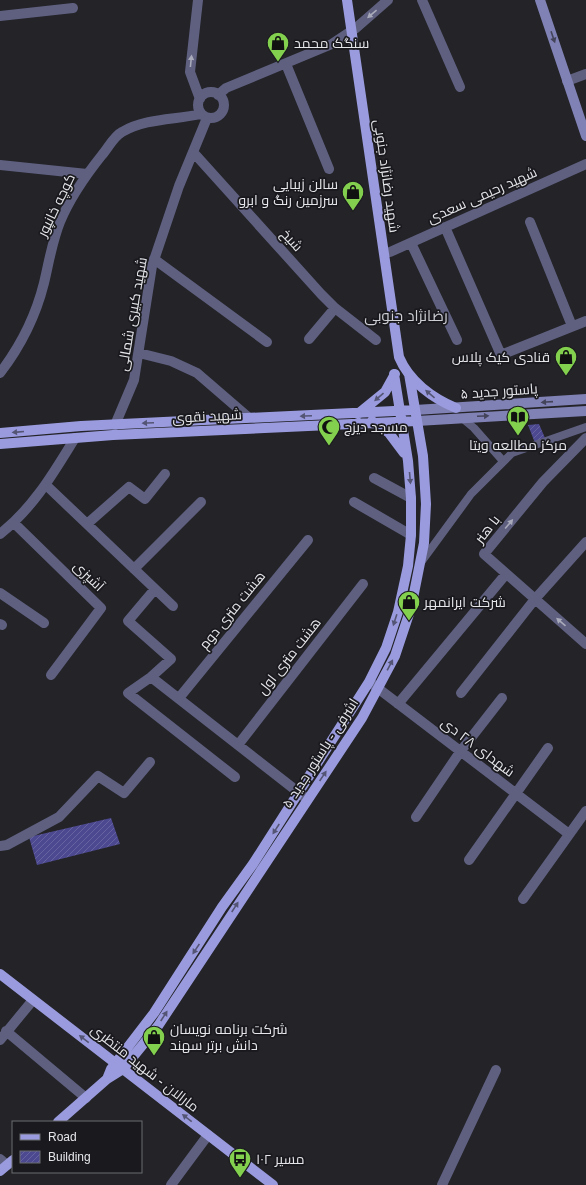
<svg xmlns="http://www.w3.org/2000/svg" width="586" height="1185" viewBox="0 0 586 1185" font-family="Helvetica,Cairo,sans-serif">
  <defs>
    <pattern id="building-hatch" width="6" height="6" patternUnits="userSpaceOnUse"><rect width="6" height="6" fill="#4d4991"/><path d="M-1 1l2-2M0 6l6-6M5 7l2-2" fill="none" stroke="#6663a0"/></pattern>
  </defs>
  <rect width="100%" height="100%" fill="#232328"/>
  <path fill="url(#building-hatch)" d="M 539,424 L 545,438 L 535,443 L 528,425 Z
    M 111,818 L 120,844 L 37,865 L 29,837 Z"/>
  <g fill="none" stroke-linecap="round" stroke-linejoin="round">
    <path stroke="#5f6080" stroke-width="8" d="M 462,418 L 474,428 L 503,461
      M 422,561 L 471,494 L 512,453 L 586,427"/>
    <path stroke="#5f6080" stroke-width="10" d="M 198,0 L 190,72 L 200,99
      M 422,0 L 460,87
      M 0,16 L 73,8
      M 286,64 L 329,169
      M 567,81 L 586,74
      M198 105a13 13 0 1 1 26 0a13 13 0 1 1-26 0Z
      M 218,95 L 226,88 L 332,44 L 356,28 L 388,0
      M 193,152 L 321,294 L 335,308 L 376,340
      M 0,165 L 87,174
      M 530,222 L 572,326
      M 445,227 L 501,355 L 586,321
      M 411,243 L 457,340
      M 390,252 L 586,164
      M 154,259 L 267,342
      M 309,339 L 335,308
      M 139,353 L 171,361 L 197,373 L 248,417
      M 0,373 C 20,347 36,315 44,283 C 49,262 52,242 60,222 C 70,198 86,175 102,155 C 108,148 114,136 122,132 C 146,118 175,120 201,114
      M 115,425 L 134,380 L 152,266 L 179,186 L 207,118
      M 586,438 L 543,482 L 484,554 L 586,644
      M 374,478 L 411,498
      M 46,485 L 173,606
      M 354,502 L 411,535
      M 14,523 L 101,608 L 51,675
      M 87,524 L 129,487 L 145,499 L 165,474
      M 0,534 C 33,508 53,474 75,438
      M 134,569 L 201,502
      M 155,589 L 128,621 L 171,659 L 151,677 L 128,693 L 235,777
      M 0,593 L 44,623
      M 0,624 L 2,625
      M 151,677 L 307,799
      M 371,683 L 569,834
      M 461,693 L 535,599 L 586,542
      M 179,698 L 308,540
      M 398,704 L 506,574
      M 238,745 L 363,584
      M 416,817 L 460,752 L 502,698
      M 0,846 L 7,845 L 59,817 L 98,776 L 124,793 L 150,762
      M 469,860 L 548,748
      M 523,899 L 586,811
      M 6,1031 L 86,1098
      M 0,1040 L 33,1000
      M 0,1159 L 7,1165
      M 171,1185 L 208,1135
      M 442,1185 L 496,1070"/>
    <path stroke="#8081b5" stroke-width="10" d="M 540,0 L 586,136
      M 415,410 L 586,399
      M 417,421 L 586,411"/>
    <path stroke="#9a9bde" stroke-width="10" d="M 347,0 L 399,357 C 409,381 432,398 456,408
      M 358,414 L 385,392 L 395,374
      M 372,421 L 389,433 L 404,453
      M 0,433 L 81,426 L 415,410
      M 0,444 L 113,435 L 417,421
      M 0,974 L 273,1185
      M 107,1079 L 111,1069 L 154,1013 L 222,907 L 253,864 L 369,682 L 386,648 L 398,612 L 408,566 L 411,535 L 411,498 L 408,461 L 394,374
      M 58,1122 L 107,1079 L 123,1069 L 158,1026 L 362,718 L 395,656 L 411,608 L 424,543 L 426,504 L 423,456 L 409,374
      M 0,1171 L 13,1160"/>
  </g>
  <defs><path id="oneway-solid" d="M-6-.8H1V-3.2L6.5 0L1 3.2V.8H-6Z"/></defs>
  <g fill="#a9aaba">
    <use href="#oneway-solid" transform="translate(372 14) rotate(140)"/>
    <use href="#oneway-solid" transform="translate(191 61) rotate(-84)"/>
    <use href="#oneway-solid" transform="translate(509 524) rotate(-50)"/>
    <use href="#oneway-solid" transform="translate(561 622) rotate(-139)"/>
  </g>
  <g fill="#43435a">
    <use href="#oneway-solid" transform="translate(553 37) rotate(71)"/>
    <use href="#oneway-solid" transform="translate(547 402) rotate(176)"/>
    <use href="#oneway-solid" transform="translate(483 416) rotate(-3)"/>
  </g>
  <g fill="#545474">
    <use href="#oneway-solid" transform="translate(430 394) rotate(-140)"/>
    <use href="#oneway-solid" transform="translate(379 397) rotate(139)"/>
    <use href="#oneway-solid" transform="translate(306 416) rotate(178)"/>
    <use href="#oneway-solid" transform="translate(148 423) rotate(177)"/>
    <use href="#oneway-solid" transform="translate(18 432) rotate(175)"/>
    <use href="#oneway-solid" transform="translate(410 478) rotate(85)"/>
    <use href="#oneway-solid" transform="translate(395 620) rotate(108)"/>
    <use href="#oneway-solid" transform="translate(390 665) rotate(-62)"/>
    <use href="#oneway-solid" transform="translate(323 776) rotate(-56)"/>
    <use href="#oneway-solid" transform="translate(276 829) rotate(123)"/>
    <use href="#oneway-solid" transform="translate(235 907) rotate(-57)"/>
    <use href="#oneway-solid" transform="translate(196 949) rotate(124)"/>
    <use href="#oneway-solid" transform="translate(164 1016) rotate(-57)"/>
    <use href="#oneway-solid" transform="translate(84 1039) rotate(-142)"/>
    <use href="#oneway-solid" transform="translate(187 1118) rotate(-142)"/>
  </g>
  <defs>
    <g id="shop-pin" transform="scale(1.15)"><path d="M0 17L-7.5 6A9.5 9.5 0 1 1 7.5 6Z" fill="#83d04e" stroke="#1a1a1e"/><path d="M-5-2.5h2.3a2.7 3.5 0 0 1 5.4 0H5L5.5 6h-11ZM-1.5-2.5h3a1.5 2.3 0 0 0-3 0Z" fill="#111"/></g>
    <g id="library-pin" transform="scale(1.15)"><path d="M0 17L-7.5 6A9.5 9.5 0 1 1 7.5 6Z" fill="#83d04e" stroke="#1a1a1e"/><path d="M-6-4Q-3-5.5-.7-3.5V5Q-3 3-6 4ZM6-4Q3-5.5 .7-3.5V5Q3 3 6 4Z" fill="#111"/></g>
    <g id="mosque-pin" transform="scale(1.15)"><path d="M0 17L-7.5 6A9.5 9.5 0 1 1 7.5 6Z" fill="#83d04e" stroke="#1a1a1e"/><path d="M3.5-4.9A6 6 0 1 0 3.5 4.9A5 5 0 1 1 3.5-4.9Z" fill="#111"/></g>
    <g id="bus-pin" transform="scale(1.15)"><path d="M0 17L-7.5 6A9.5 9.5 0 1 1 7.5 6Z" fill="#83d04e" stroke="#1a1a1e"/><path d="M-5-6H5V4H4V6H2V4H-2V6H-4V4H-5ZM-3.5-4V0h7V-4ZM-3.5 1.2v1.5H-2V1.2ZM2 1.2v1.5H3.5V1.2Z" fill="#111"/></g>
  </defs>
  <g fill-rule="evenodd">
    <use href="#shop-pin" x="278" y="43"/>
    <use href="#shop-pin" x="353" y="192"/>
    <use href="#shop-pin" x="566" y="357"/>
    <use href="#library-pin" x="518" y="417"/>
    <use href="#mosque-pin" x="329" y="427"/>
    <use href="#shop-pin" x="409" y="602"/>
    <use href="#shop-pin" x="154" y="1037"/>
    <use href="#bus-pin" x="240" y="1159"/>
  </g>
  <g text-anchor="middle" dominant-baseline="central" stroke-width="3.5" stroke-linejoin="round" paint-order="stroke">
    <g font-size="14" fill="#e5e6e9" stroke="#1a1a1e" text-anchor="start">
      <text x="294" y="43">سنگک محمد</text>
      <text x="338" y="184" text-anchor="end">سالن زیبایی<tspan x="338" dy="16">سرزمین رنگ و ابرو</tspan></text>
      <text x="550" y="357" text-anchor="end">قنادی کیک پلاس</text>
      <text x="344" y="427">مسجد دیزج</text>
      <text x="518" y="445" text-anchor="middle">مرکز مطالعه ویتا</text>
      <text x="424" y="602">شرکت ایرانمهر</text>
      <text x="170" y="1029">شرکت برنامه نویسان<tspan x="170" dy="16">دانش برتر سهند</tspan></text>
      <text x="256" y="1159">مسیر ۱۰۲</text>
    </g>
    <g font-size="14" fill="#e5e6e9" stroke="#1a1a1e">
      <text transform="translate(387 176) rotate(82)">شهید رضانژاد جنوبی</text>
      <text transform="translate(482 195) rotate(-24)">شهید رحیمی سعدی</text>
      <text transform="translate(56 205) rotate(-64)">کوچه خانپور</text>
      <text transform="translate(292 240) rotate(48)">شیخ</text>
      <text transform="translate(132 314) rotate(-80)">شهید کبیری شمالی</text>
      <text transform="translate(499 391) rotate(-4)">پاستور جدید ۵</text>
      <text transform="translate(207 416) rotate(-3)">شهید نقوی</text>
      <text transform="translate(487 529) rotate(-52)">با هنر</text>
      <text transform="translate(89 576) rotate(44)">آشپزی</text>
      <text transform="translate(232 610) rotate(-51)">هشت متری دوم</text>
      <text transform="translate(289 656) rotate(-52)">هشت متری اول</text>
      <text transform="translate(478 747) rotate(37)">شهدای ۲۸ دی</text>
      <text transform="translate(320 753) rotate(-57)">اشرفی - پاستور جدید ۵</text>
      <text transform="translate(145 1068) rotate(38)">مارالان - شهید منتظری</text>
    </g>
    <g font-size="15" fill="#cecfd5" stroke="#1a1a1e">
      <text x="406" y="315">رضانژاد جنوبی</text>
    </g>
  </g>
  <rect x="12" y="1121" width="130" height="52" fill="#1a1a1e" stroke="#6b6c6f"/>
  <rect x="20" y="1134" width="20" height="6" fill="#9a9bde" stroke="#6b6c6f"/>
  <text x="48" y="1141" font-size="12" fill="#e5e6e9">Road</text>
  <rect x="20" y="1151" width="20" height="12" fill="url(#building-hatch)" stroke="#6b6c6f"/>
  <text x="48" y="1161" font-size="12" fill="#e5e6e9">Building</text>
</svg>
